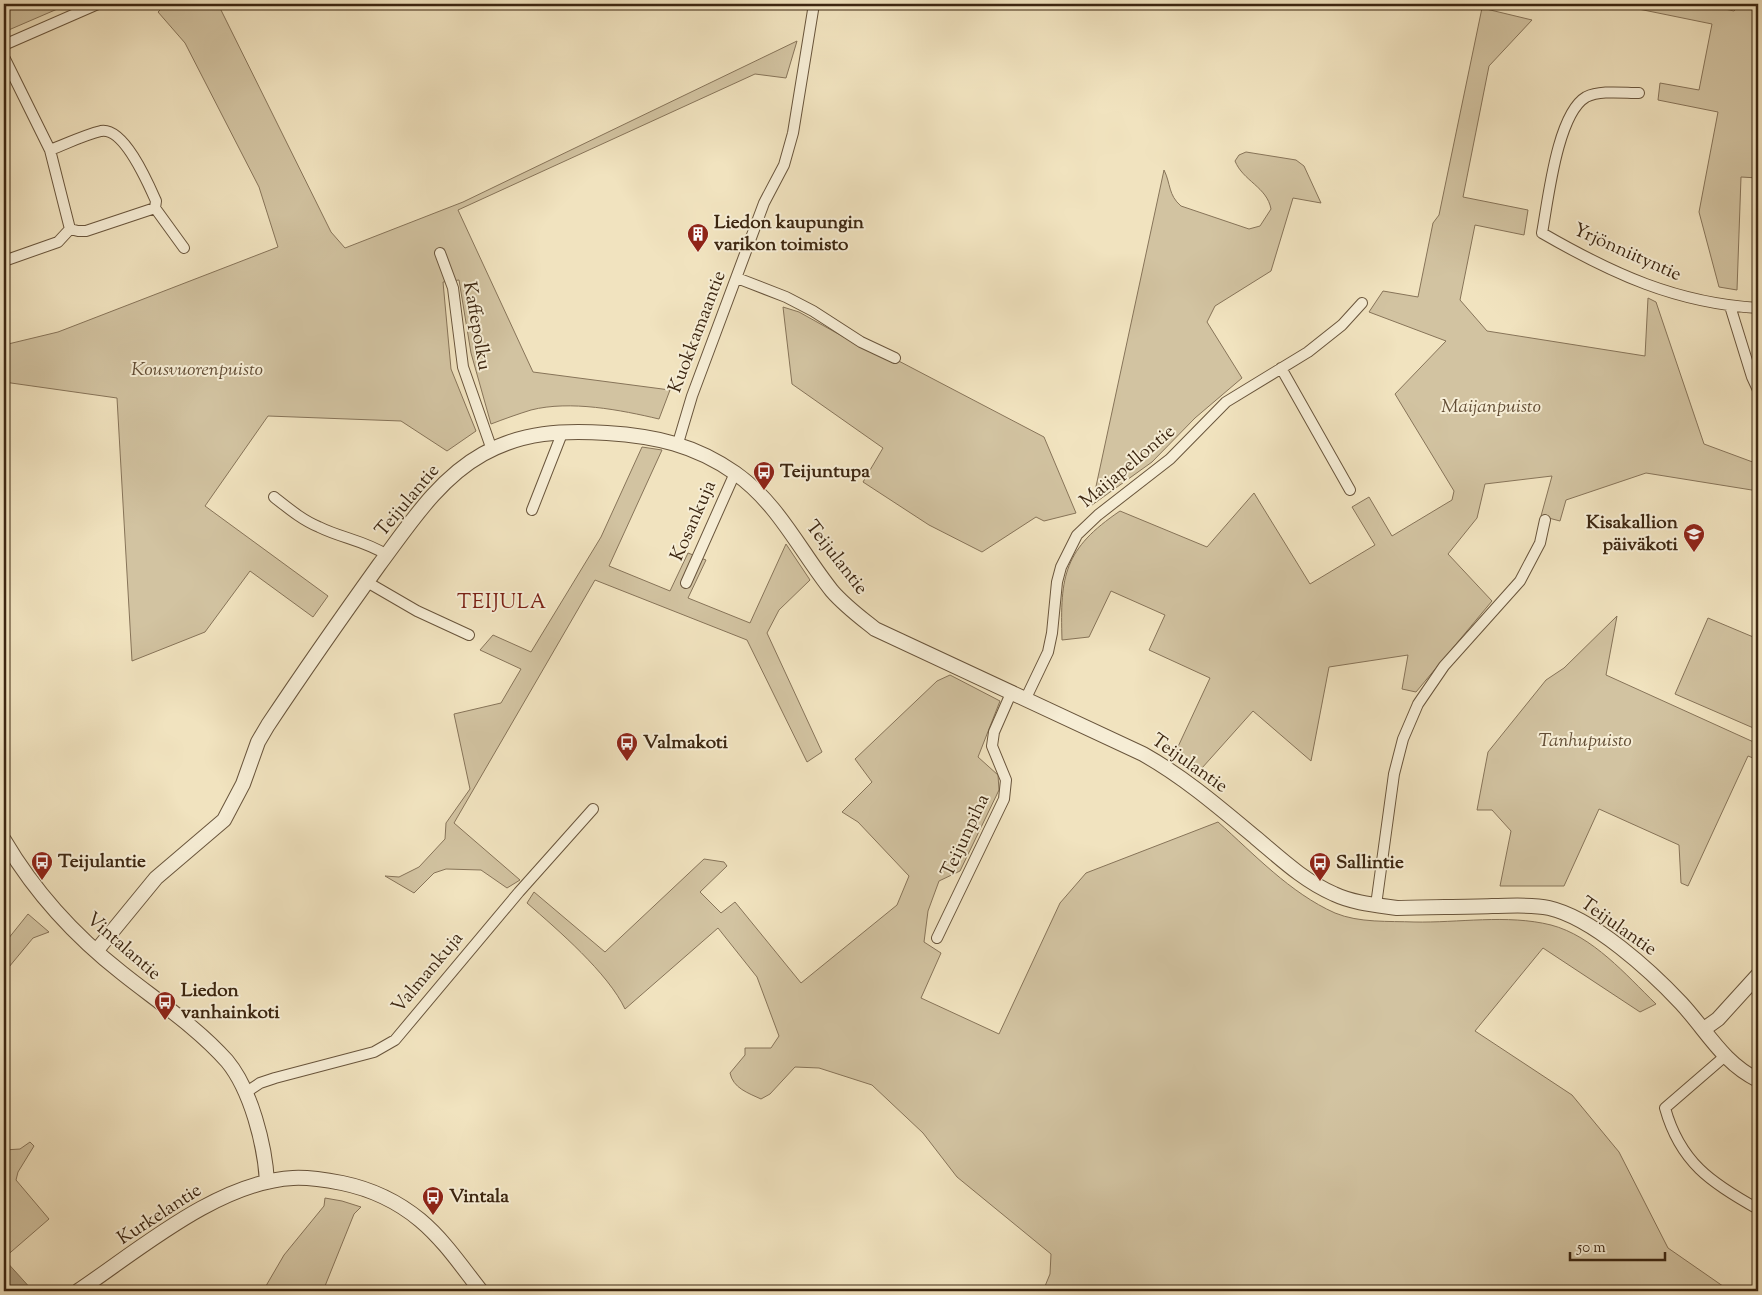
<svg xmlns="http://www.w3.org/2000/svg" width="1762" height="1295" viewBox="0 0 1762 1295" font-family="'Sorts Mill Goudy',serif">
  <rect width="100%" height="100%" fill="#f1e3bf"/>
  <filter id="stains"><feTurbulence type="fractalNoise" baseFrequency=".004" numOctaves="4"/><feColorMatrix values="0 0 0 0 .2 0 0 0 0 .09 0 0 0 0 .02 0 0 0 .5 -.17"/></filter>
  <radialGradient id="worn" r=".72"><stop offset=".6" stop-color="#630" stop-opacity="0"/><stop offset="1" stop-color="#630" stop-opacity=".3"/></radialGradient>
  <path fill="#d2c3a1" stroke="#877459" d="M 4,4 L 69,4 L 4,32 Z
    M 166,4 L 218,4 L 331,232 L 345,248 L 463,202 L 797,41 L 786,78 L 755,74 L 458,210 L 533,372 L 670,390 L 659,419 C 621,410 570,400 531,410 C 518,414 504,419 491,424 L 471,353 L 459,280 L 443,282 L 451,369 L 476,431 L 447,451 L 401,421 L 268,416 L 205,506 L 328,596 L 313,617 L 250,571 L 205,632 L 132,661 L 117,398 L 4,382 L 4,345 L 58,332 L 278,247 L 259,187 L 185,43 L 158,12 Z
    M 1614,4 L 1702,4 L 1734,11 L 1741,4 L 1758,4 L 1758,178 L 1741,177 L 1737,290 L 1719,287 L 1699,212 L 1718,112 L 1658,100 L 1660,83 L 1699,90 L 1712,24 Z
    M 1482,8 L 1532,20 L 1489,66 L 1463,197 L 1528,210 L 1524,235 L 1475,225 L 1460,300 L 1487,331 L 1645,356 L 1648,298 L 1656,302 L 1704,444 L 1758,464 L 1758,491 L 1646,473 L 1566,500 L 1560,521 L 1541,516 L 1552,476 L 1485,484 L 1477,518 L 1448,554 L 1492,601 L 1416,692 L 1402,689 L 1408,655 L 1329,667 L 1311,761 L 1253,711 L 1202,768 L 1176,751 L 1210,678 L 1149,650 L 1165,615 L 1111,591 L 1089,637 L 1062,640 C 1060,575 1064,549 1120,511 L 1207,547 L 1254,493 L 1310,584 L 1375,545 L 1352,507 L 1369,497 L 1392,536 L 1452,500 L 1454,491 L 1395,394 L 1446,341 L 1369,312 L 1383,291 L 1418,297 L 1433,223 L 1439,215 Z
    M 1246,152 L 1296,160 L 1304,166 L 1321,203 L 1293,198 L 1271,271 L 1215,306 L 1207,322 L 1242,378 L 1195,418 L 1152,462 L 1092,505 L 1164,170 C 1171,184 1168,195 1181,206 L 1249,229 L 1260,226 L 1271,209 C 1267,187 1243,181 1235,161 L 1239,155 Z
    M 783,307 L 799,312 L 851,341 L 893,358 L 1044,437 L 1076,513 L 1044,521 L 1036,517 L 982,552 L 929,525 L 863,482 L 883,448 L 792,384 Z
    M 642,447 L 662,450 L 609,566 L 670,591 L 688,553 L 706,560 L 688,598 L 750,623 L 786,544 L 810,580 L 779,610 L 767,633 L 822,752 L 807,762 L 747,640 L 595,580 L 454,823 L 520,880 L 507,888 L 481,870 L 446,869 L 434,873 L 414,893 L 385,876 L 399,877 L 419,867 L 445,839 L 446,823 L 470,789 L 454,714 L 501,703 L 521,669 L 480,650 L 493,635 L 531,652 L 601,537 Z
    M 1617,616 L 1606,675 L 1758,744 L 1758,760 L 1748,756 L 1688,886 L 1681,883 L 1679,845 L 1599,809 L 1564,886 L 1500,886 L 1511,831 L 1492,810 L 1477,810 L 1488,752 L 1546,680 L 1564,668 Z
    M 1708,618 L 1758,639 L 1758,730 L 1675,694 Z
    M 950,675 L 1000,701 L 978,757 L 998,775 L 999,790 L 960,871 L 939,881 L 928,911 L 924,942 L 941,953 L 921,998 L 999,1034 L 1060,903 L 1086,873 L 1218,822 C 1254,854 1290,893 1335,913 C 1359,923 1389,921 1414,922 C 1458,923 1507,914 1551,925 C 1593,936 1626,975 1656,1004 L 1640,1012 L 1543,948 L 1475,1031 L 1572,1095 L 1619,1152 L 1668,1248 L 1730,1291 L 1043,1291 L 1050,1274 L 1051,1254 L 957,1177 L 923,1133 L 872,1085 L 819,1068 L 795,1067 L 770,1094 L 761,1099 C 748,1093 733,1088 730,1073 L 745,1055 L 745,1048 L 771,1048 L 779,1036 L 757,977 L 718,928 L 625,1009 C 608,973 558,930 527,903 L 534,892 L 605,952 L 704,859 L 724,862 L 727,866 L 700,892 L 721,913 L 735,902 L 801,983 L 897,905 L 909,876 L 858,822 L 842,812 L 872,782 L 855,759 L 937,681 Z
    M 28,914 L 49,932 L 33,938 L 4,973 L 4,944 Z
    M 30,1142 L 34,1146 L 18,1172 L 16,1180 L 49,1219 L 4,1258 L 4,1150 L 20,1149 Z
    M 325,1198 L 342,1201 L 361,1207 L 354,1214 L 323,1291 L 263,1291 L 284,1255 L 324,1206 Z"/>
  <path fill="#b3a384" stroke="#837156" d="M 4,1259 L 33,1291 L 4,1291 Z"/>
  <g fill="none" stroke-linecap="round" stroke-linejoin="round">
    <g stroke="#69553c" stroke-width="12">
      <path id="minor" d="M 4,45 L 98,4
        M 4,57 L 50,150 L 70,229 L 78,231 L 86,231 L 155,208 L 156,201 C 148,183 124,127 101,131 C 84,135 66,144 50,150
        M 1639,93 C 1623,93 1600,90 1586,97 C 1557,114 1548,201 1542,233 C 1613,274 1676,303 1758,308
        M 155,208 L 184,248
        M 440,253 L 453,288 L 463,367 L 492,450
        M 4,261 L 58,242 L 70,229
        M 737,278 L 786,297 L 813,311 L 861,342 L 895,358
        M 1730,306 L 1752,377 L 1758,390
        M 1281,368 L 1350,490
        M 678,443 L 692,396 L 764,203 L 784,165 L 793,133 L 814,4
        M 274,497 C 288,508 302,520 319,527 C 341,538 366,541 387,555
        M 532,510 L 563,431
        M 367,582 L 417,611 L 469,635
        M 686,583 L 735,473
        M 1026,698 L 1048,652 L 1052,633 L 1057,582 L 1061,567 L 1077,535 L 1098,515 L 1170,459 L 1226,402 L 1308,352 L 1342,325 L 1362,303
        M 1376,905 L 1394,774 L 1403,739 L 1418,704 L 1444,666 L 1520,581 L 1540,543 L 1545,520
        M 937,938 L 1004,799 L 1006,780 L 992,746 L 994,732 L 1012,691
        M 1724,1057 L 1665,1108 C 1680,1162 1711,1183 1758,1209
        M 245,1093 L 260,1083 L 275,1078 L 374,1052 L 395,1040 L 519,892 L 593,809"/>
    </g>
    <g stroke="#69553c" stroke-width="16">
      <path id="tertiary" d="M 4,840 C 34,891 75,936 122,973 C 157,1001 197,1027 227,1061 C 251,1090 265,1145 267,1182
        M 97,950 L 156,878 L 224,820 L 243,784 L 258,742 L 268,725 C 304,671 341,618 379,565 C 409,525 438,479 483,454 C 522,432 563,430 607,433 C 655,436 695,445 735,473 C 778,503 800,551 832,591 C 845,606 860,617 875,629 L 1143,754 C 1184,777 1220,808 1256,838 C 1281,859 1304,881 1334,894 C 1353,903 1376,905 1397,908 C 1429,907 1461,907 1492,906 C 1511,906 1531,904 1549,908 C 1593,918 1651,971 1681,1003 C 1707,1031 1723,1063 1758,1080
        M 1704,1029 L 1718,1019 L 1758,975
        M 78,1291 C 139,1250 218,1182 293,1178 C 309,1177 326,1180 342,1183 C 371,1189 397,1201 420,1220 C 444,1240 462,1267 481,1291"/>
    </g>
    <use href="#minor" stroke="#f6edd5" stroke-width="10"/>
    <use href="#tertiary" stroke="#f6edd5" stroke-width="14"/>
  </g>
  <defs>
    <g id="building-pin" transform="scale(1.125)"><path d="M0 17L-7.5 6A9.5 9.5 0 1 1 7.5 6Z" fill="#8f2418" stroke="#f6edd5"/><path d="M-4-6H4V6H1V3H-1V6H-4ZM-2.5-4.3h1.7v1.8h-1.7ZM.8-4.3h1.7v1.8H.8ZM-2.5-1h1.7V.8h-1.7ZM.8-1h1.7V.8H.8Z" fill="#fff"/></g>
    <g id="bus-pin" transform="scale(1.125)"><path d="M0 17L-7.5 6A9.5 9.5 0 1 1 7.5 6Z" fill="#8f2418" stroke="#f6edd5"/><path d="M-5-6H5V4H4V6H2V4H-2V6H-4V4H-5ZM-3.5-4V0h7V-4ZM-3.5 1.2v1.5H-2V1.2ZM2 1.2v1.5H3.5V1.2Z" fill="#fff"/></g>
    <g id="school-pin" transform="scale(1.125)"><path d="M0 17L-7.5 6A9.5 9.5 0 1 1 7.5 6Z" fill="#8f2418" stroke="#f6edd5"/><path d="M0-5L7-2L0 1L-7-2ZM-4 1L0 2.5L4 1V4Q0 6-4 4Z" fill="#fff"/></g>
  </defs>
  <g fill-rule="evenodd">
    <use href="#building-pin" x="698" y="234"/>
    <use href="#bus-pin" x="764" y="472"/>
    <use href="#school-pin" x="1694" y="534"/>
    <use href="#bus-pin" x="627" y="743"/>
    <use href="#bus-pin" x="42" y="862"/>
    <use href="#bus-pin" x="1320" y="863"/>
    <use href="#bus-pin" x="165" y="1002"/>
    <use href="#bus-pin" x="433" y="1197"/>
  </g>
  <g text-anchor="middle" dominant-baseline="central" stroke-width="4" stroke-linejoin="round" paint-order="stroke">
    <g font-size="19" font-weight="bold" fill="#3c2611" stroke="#f6edd5" text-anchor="start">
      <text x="714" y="223">Liedon kaupungin<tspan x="714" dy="22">varikon toimisto</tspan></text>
      <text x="780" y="472">Teijuntupa</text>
      <text x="1678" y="523" text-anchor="end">Kisakallion<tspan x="1678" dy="22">päiväkoti</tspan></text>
      <text x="643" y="743">Valmakoti</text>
      <text x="58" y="862">Teijulantie</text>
      <text x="1336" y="863">Sallintie</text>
      <text x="181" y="991">Liedon<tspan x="181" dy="22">vanhainkoti</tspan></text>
      <text x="449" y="1197">Vintala</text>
    </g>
    <g font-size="19" fill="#3c2611" stroke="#f6edd5">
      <text transform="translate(1627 253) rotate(24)">Yrjönniityntie</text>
      <text transform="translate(476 326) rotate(80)">Kaffepolku</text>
      <text transform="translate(698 332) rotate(-69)">Kuokkamaantie</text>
      <text transform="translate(1128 467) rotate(-40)">Maijapellontie</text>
      <text transform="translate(408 501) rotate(-50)">Teijulantie</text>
      <text transform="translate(694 521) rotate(-66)">Kosankuja</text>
      <text transform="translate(836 558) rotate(52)">Teijulantie</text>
      <text transform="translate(1189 764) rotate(35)">Teijulantie</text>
      <text transform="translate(966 836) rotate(-65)">Teijunpiha</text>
      <text transform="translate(1618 927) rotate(35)">Teijulantie</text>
      <text transform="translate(123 947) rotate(41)">Vintalantie</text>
      <text transform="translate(428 973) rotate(-50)">Valmankuja</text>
      <text transform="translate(160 1215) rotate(-33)">Kurkelantie</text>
    </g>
    <g font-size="19" font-style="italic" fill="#624d35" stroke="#f6edd5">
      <text x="197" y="370">Kousvuorenpuisto</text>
      <text x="1491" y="407">Maijanpuisto</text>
      <text x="1585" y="741">Tanhupuisto</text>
    </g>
    <g font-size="20" letter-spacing="1" fill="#7a1f14" stroke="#f6edd5">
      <text x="502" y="603">TEIJULA</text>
    </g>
  </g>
  <rect width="1762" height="1295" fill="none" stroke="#f1e3bf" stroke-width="20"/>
  <rect x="5" y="5" width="1752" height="1285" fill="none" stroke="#3c2611" stroke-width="2.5"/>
  <rect x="10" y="10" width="1742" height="1275" fill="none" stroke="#3c2611"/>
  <path d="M1570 1252v8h95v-8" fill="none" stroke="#3c2611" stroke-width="2.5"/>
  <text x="1577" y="1252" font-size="15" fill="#3c2611" stroke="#f6edd5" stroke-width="4" paint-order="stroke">50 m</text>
  <rect width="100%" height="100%" filter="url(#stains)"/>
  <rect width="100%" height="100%" fill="url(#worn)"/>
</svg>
